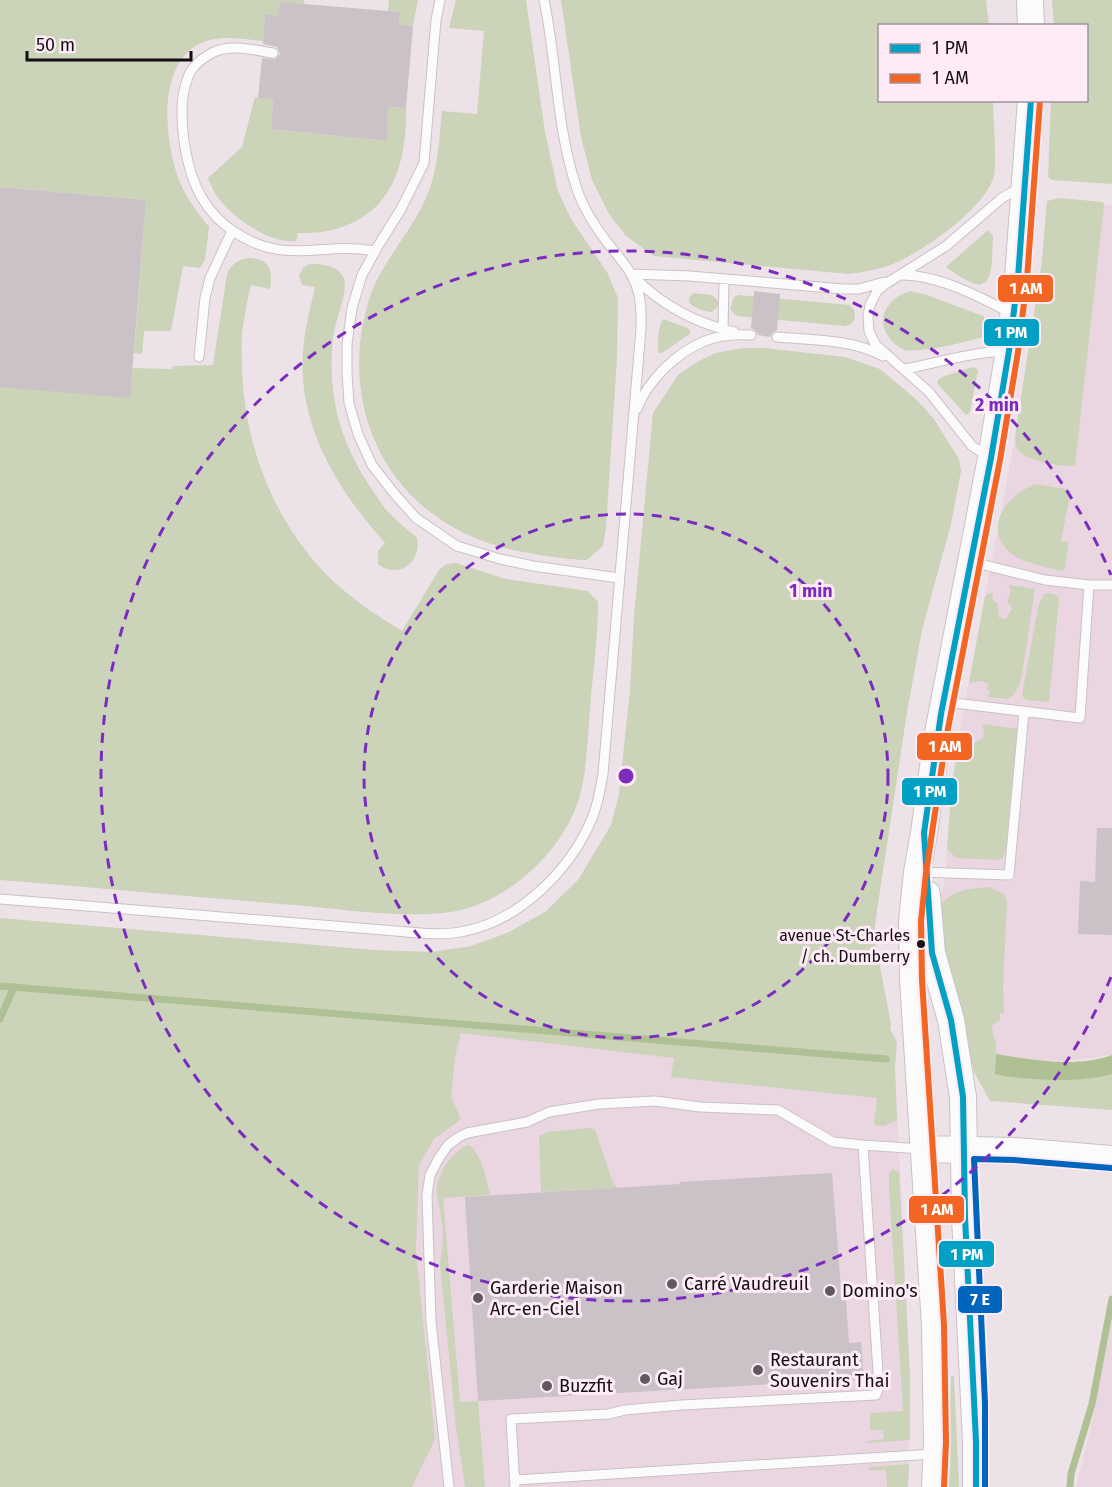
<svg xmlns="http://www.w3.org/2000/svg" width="1112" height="1487" viewBox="0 0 1112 1487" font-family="'Fira Sans',sans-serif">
  <rect width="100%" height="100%" fill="#ede2e8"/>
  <path fill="#ead6e1" d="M 1047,201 L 1112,205 L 1112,1055 L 1067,1061 L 1041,1061 L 970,1051 L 961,1009 L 953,989 L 938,907 L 945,881 L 951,794 L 957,744 L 1022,401 L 1042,261 Z
    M 428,1030 L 895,1067 L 910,1376 L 908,1487 L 390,1487 L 416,1251 L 419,1166 Z
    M 1112,1321 L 1112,1487 L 1076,1487 L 1090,1431 Z"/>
  <path fill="#cbd3b9" d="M 0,0 L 304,0 L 304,4 L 279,16 L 265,15 L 263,41 C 243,39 218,34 199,44 C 156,66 165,143 179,180 C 186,198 198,213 209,227 L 205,260 L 200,268 L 183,266 L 171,331 L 144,331 L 142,354 L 134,353 L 146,200 L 0,187 Z
    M 389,0 L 418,0 L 413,26 L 399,24 L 400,12 L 388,11 Z
    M 456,0 L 526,0 L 545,132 L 558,191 L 571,219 L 607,272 L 618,298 L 617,357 L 606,528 L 603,546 L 587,560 C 559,559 506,551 480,540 C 382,502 339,402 368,303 C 379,264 409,236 425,200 C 438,173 439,141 442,111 L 477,114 L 484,31 L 449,28 Z
    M 561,0 L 986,0 L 989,25 L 880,26 L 880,100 L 993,101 C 993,116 998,167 993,179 C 982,210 924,251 893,264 C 879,270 863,272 848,274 L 654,256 L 626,236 L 609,214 L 592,180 L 581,137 Z
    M 1052,0 L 1112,0 L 1112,184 L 1051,180 L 1048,177 L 1051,101 L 1086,100 L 1086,26 L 1054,25 Z
    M 255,97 L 273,99 L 271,129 L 386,141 L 388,107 L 406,108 C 407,161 393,214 335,229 C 323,233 311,233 298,233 L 296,241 C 271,244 234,219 219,199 C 214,193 211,185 208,178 L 242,147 Z
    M 1060,198 L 1103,202 L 1104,205 L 1075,466 C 1062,467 1027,461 1019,451 C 1016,447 1015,442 1015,437 L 1042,261 L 1047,201 Z
    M 988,230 L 993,236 C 991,256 997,298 966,280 C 959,276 952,272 946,267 Z
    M 249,258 C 270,259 273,270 270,289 L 251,285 C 247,301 244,318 242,334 C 241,345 242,356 242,366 C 244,449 278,534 342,589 C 361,605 381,618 402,631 L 439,570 L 446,564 L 456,563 L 506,579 L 588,591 L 598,602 C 598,633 594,665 591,697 C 588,728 588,761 581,791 C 569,843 519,892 469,908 C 423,922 343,909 294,905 C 196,897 98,888 0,880 L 0,387 L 132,368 L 173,369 L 172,366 L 213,365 L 227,274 C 232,263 237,260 249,258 Z
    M 309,264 C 323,264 344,266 345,284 C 345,299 335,322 333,338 C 327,396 340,443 373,491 C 378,498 383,507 389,513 C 398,522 408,530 417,538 C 422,562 398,580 378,564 L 378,551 L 385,543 C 335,487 294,420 304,341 C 306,323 311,305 315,287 L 302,285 L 299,276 L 303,268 Z
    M 910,291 L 927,295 L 983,316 L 985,319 L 983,337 C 968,342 919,353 905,350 C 898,348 892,342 888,336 C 875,316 890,297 910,291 Z
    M 693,293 L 712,295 L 718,301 L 718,306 L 712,312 C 704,312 696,308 690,304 L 689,298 Z
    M 739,295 L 849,305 L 854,310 L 855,319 L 851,324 L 845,326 L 737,316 L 730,309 L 734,297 Z
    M 663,319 L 688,328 L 691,333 L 662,353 L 659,353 C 657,344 658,326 663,319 Z
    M 743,348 L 764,348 L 845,357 L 880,369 L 918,401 L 934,419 L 959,459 L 961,471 L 951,524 L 922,630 L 907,712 L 877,911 L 874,935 L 891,1024 L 890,1029 L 897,1042 L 895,1067 L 897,1120 L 884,1126 L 874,1125 L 877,1098 L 671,1077 L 674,1058 L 461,1033 L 455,1056 L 451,1097 L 461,1119 L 434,1139 L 419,1166 L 416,1251 L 435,1439 L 412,1487 L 0,1487 L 0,918 L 375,950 L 432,952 L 471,946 L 507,933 L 545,912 L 578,880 L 611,825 L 619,794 L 630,690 L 634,616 L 653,413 L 678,375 L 697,362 L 715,353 Z
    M 973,367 L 978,370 L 970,412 L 966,415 L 937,383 L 938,380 L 942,377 Z
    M 1035,484 L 1071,490 L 1061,541 L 1069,542 L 1065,569 L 1062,571 C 1050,569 1023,562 1013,555 C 980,529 1006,496 1035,484 Z
    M 1009,585 L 1035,589 L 1022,675 C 1020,684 1016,695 1008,699 L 988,697 L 990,691 L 987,689 L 989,685 C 981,679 978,681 969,683 L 985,596 L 993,592 L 992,599 L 998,604 L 999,618 L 1006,619 L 1012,608 L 1007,602 L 1011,592 Z
    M 1049,593 L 1057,595 L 1059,599 L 1049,702 L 1026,700 L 1022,696 L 1038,607 L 1044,594 Z
    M 984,724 L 1017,729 L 1006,847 L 1003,858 L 999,860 L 956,858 L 947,849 L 951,794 L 960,731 L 963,736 L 973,744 L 983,738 L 984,731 L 982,725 Z
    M 989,887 L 1004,894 L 1007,902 L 1003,987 L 1004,1013 L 1000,1013 L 1000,1020 L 991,1026 L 996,1043 L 996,1066 L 1071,1079 L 1112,1074 L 1112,1110 L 990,1101 L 974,1072 L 961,1009 L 945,969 L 940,906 C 952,889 969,889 989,887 Z
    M 578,1129 L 591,1128 L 595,1130 L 612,1180 L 617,1188 L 541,1192 L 539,1136 L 547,1132 Z
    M 467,1145 L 471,1146 C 483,1159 486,1178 490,1195 L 443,1198 L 460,1402 L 478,1401 L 485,1487 L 465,1487 L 456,1428 L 440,1264 C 441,1255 443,1245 443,1236 C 443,1222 439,1209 437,1195 C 435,1175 451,1154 467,1145 Z
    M 893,1169 L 899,1172 L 910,1376 L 910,1440 L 867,1443 L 867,1441 L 884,1439 L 883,1430 L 870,1430 L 870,1413 L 903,1411 L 889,1187 L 889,1172 Z
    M 951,1376 L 954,1376 L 959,1487 L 948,1487 Z
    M 909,1464 L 908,1487 L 887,1487 L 886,1470 L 868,1470 L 870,1467 Z"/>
  <path fill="#afc194" d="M 996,1054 C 1033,1060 1076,1068 1112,1055 L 1112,1074 C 1083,1083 1024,1081 995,1074 Z"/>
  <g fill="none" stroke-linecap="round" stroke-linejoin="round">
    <path stroke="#afc194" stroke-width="7" d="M 0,986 L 886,1059
      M 0,1019 L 14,987
      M 1070,1487 L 1071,1474 L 1092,1404 L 1112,1299"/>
  </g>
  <path fill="#cac2c6" d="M 280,2 L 400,12 L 399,24 L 413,26 L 406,108 L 388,107 L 387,141 L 271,129 L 273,99 L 258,98 L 262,58 L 275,59 L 280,54 L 277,47 L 263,44 L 265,14 L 279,16 Z
    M 0,187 L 146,200 L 130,398 L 0,387 Z
    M 754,291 L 780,294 L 777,330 L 772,333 L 770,337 L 758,335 L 755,330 L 751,328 Z
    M 1097,828 L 1112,828 L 1112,935 L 1078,934 L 1080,881 L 1095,882 Z
    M 832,1173 L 842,1301 L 846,1300 L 849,1343 L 861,1342 L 864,1379 L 478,1401 L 465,1197 L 680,1184 L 679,1182 Z"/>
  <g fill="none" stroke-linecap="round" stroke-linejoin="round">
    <g stroke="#c9c1c5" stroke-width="11">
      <path id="lane" d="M 440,0 L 436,20 L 424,163 L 401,209 L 378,246 L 362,275 L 352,308 L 347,344 L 347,373 L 349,403 L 358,434 L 372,465 L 393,492 L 416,518 L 457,546 L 500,559 L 533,566 L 619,578
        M 273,53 C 254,50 231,44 214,52 C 204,57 192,66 188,77 C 175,109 185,169 202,198 C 209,210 221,223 233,231 C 286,267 321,241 375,251
        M 631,274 L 690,276 L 843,289 L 859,289 L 884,282
        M 902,275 C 938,275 981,297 1012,314
        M 635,278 C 663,306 695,323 734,332
        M 723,330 L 724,279
        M 777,337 C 812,340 852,339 883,356
        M 199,357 L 205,298 L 210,278 L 232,231
        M 903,368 L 905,369 C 940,362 972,352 1007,351
        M 637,409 C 648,380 676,353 705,341 C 719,335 736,334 751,335
        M 989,457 L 972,446 L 929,392 L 875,344 L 869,331 L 868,316 L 870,305 L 877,291 L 887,283 L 946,246 L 1002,198 L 1014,191 L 1023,189
        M 1089,585 L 1112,585
        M 946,702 L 1080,718 L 1089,585 L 1045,580 L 972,562
        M 919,872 L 1009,875 L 1024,712
        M 0,899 L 396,931 C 418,933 443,936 465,931 C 518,921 568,872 590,823 C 597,808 600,791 603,774 L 641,329 C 641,316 642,301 637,288 C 632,271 618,256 607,242 C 594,225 582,207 576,186 C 556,126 557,61 544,0
        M 515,1480 L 934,1454
        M 449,1487 L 431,1322 L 427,1195 L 430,1175 L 439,1158 L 448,1145 L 459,1137 L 467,1133 L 527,1122 L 549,1112 L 599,1104 L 655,1101 L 700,1107 L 778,1110 L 833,1142 L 863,1145
        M 515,1487 L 511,1419 L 608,1414 L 625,1410 L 681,1405 L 876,1395 L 879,1387 L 863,1145 L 922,1149"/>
    </g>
    <g stroke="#c9c1c5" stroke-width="28">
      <path id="secondary" d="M 1030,0 L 1031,26
        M 927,894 L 932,953 L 951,1020 L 963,1097 L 965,1217 L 976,1441 L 976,1487
        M 924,1149 L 1014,1151 L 1112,1159
        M 935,1487 L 937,1442 L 935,1326 L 913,980 L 912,921 L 917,872 L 924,833 L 937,738 L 991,458 L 1009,351 L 1018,278 L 1031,100"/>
    </g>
    <use href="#lane" stroke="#fcfbfc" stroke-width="9"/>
    <use href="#secondary" stroke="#fcfbfc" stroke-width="26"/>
    <g stroke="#feebf6" stroke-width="10">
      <path id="bus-1" d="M 976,1487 L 976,1441 L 965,1217 L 963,1097 L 951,1020 L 932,953 L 924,833 L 941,714 L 991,458 L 1009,351 L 1018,278 L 1031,100"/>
    </g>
    <g stroke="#feebf6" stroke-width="10">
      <path id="bus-2" d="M 944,1487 L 946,1442 L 944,1325 L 922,980 L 921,921 L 926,873 L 946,739 L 1000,460 L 1018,352 L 1027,279 L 1040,101"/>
    </g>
    <g stroke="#feebf6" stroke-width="10">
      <path id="bus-3" d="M 985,1487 L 985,1403 L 974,1159 L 1014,1160 L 1111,1168"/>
    </g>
    <use href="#bus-1" stroke="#01a1c5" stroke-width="6"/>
    <use href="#bus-2" stroke="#f26522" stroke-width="6"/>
    <use href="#bus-3" stroke="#0065bd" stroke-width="6"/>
  </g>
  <g fill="none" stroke="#7b2cbf" stroke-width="3" stroke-dasharray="10 8">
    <circle cx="626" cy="776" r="262"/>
    <path d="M1111 977A525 525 0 1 1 1111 575"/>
  </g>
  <circle fill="#150f12" stroke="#feebf6" stroke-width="2" cx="921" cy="944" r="5"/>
  <g fill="#61595d" stroke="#feebf6" stroke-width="2">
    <circle cx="672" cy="1284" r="6"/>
    <circle cx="830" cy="1291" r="6"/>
    <circle cx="478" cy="1298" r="6"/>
    <circle cx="758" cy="1370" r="6"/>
    <circle cx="645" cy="1379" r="6"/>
    <circle cx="547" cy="1386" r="6"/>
  </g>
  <g text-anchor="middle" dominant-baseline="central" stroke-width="6" stroke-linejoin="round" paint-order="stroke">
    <g font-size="16" fill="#150f12" stroke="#feebf6" text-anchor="end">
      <text x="910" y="935">avenue St-Charles<tspan x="910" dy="21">/ ch. Dumberry</tspan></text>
    </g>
    <g font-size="18" fill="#150f12" stroke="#feebf6" text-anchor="start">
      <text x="684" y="1284">Carré Vaudreuil</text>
      <text x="490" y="1288">Garderie Maison<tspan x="490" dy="21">Arc-en-Ciel</tspan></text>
      <text x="842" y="1291">Domino's</text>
      <text x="770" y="1360">Restaurant<tspan x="770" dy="21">Souvenirs Thai</tspan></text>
      <text x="657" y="1379">Gaj</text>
      <text x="559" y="1386">Buzzfit</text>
    </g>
  </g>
  <circle cx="626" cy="776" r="9" fill="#7b2cbf" stroke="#feebf6" stroke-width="3"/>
  <g font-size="18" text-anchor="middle" font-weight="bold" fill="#7b2cbf" stroke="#feebf6" stroke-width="6" stroke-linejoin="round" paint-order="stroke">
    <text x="997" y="411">2 min</text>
    <text x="811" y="597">1 min</text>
  </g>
  <g stroke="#feebf6" stroke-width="2">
    <rect x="997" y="274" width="57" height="29" rx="6" fill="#f26522"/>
    <rect x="983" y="318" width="57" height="29" rx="6" fill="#01a1c5"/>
    <rect x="916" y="732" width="57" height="29" rx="6" fill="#f26522"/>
    <rect x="901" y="777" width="57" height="29" rx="6" fill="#01a1c5"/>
    <rect x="908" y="1195" width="57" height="29" rx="6" fill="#f26522"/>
    <rect x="938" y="1240" width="57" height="28" rx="6" fill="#01a1c5"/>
    <rect x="957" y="1285" width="46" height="29" rx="6" fill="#0065bd"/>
  </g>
  <g font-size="16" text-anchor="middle" font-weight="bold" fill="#fff">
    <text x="1026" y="294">1 AM</text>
    <text x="1011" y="338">1 PM</text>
    <text x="945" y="752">1 AM</text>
    <text x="930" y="797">1 PM</text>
    <text x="937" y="1215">1 AM</text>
    <text x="967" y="1260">1 PM</text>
    <text x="980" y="1305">7 E</text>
  </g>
  <rect x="878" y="24" width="210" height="78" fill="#feebf6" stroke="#a1939b" stroke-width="1.5"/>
  <rect x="890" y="44" width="30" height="9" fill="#01a1c5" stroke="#a1939b" stroke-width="1.5"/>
  <text x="932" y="54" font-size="18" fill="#150f12">1 PM</text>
  <rect x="890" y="74" width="30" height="9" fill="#f26522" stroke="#a1939b" stroke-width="1.5"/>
  <text x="932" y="84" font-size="18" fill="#150f12">1 AM</text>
  <path d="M27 51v9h164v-9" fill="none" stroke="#150f12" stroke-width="3"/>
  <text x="36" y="51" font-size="18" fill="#150f12" stroke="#feebf6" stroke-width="4.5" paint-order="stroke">50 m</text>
</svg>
